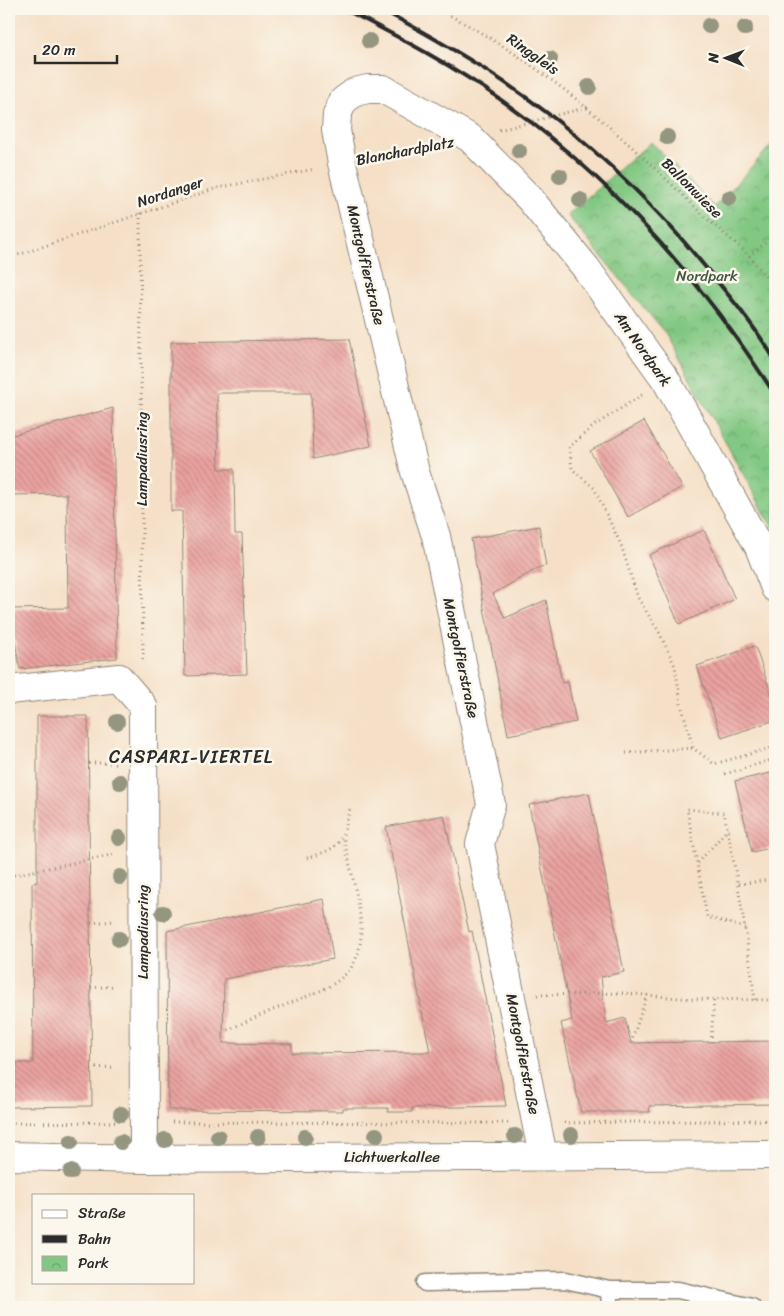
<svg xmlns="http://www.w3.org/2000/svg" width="784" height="1316" viewBox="0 0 784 1316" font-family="Sriracha,sans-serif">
  <defs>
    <pattern id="park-crowns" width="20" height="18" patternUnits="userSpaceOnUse" patternTransform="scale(1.25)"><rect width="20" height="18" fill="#82c883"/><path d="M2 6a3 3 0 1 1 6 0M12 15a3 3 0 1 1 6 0" fill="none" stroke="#6ba36b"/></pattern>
    <pattern id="building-back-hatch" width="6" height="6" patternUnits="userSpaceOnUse" patternTransform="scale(1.25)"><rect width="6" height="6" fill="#eba3a0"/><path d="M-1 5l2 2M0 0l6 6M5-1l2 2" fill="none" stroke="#bf8583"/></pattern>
  </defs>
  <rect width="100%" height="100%" fill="#fbf7ec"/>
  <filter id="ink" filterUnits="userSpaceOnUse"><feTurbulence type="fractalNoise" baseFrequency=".02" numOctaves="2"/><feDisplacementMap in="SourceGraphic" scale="10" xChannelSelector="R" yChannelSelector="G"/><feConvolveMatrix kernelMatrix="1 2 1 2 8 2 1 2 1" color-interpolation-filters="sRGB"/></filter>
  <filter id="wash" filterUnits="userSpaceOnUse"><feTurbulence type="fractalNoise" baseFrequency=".0096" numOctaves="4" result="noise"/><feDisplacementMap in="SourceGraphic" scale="20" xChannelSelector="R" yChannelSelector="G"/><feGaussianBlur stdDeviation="1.12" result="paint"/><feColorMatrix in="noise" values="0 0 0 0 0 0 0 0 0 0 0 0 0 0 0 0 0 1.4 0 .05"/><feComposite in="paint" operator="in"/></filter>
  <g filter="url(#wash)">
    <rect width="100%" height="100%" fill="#f5e0c7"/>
    <path fill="url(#park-crowns)" stroke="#567a57" d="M 775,141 L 775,532 L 665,333 L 567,215 L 651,142 L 715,207 Z"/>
    <g id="blocks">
      <path fill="url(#building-back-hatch)" d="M 349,339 L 371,446 L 313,459 L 311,393 L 217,393 L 219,469 L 234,469 L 235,534 L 242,534 L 247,674 L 185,676 L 182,511 L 171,511 L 171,342 Z
        M 113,408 L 117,658 L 20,669 L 9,609 L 68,608 L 67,494 L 9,495 L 9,436 Z
        M 644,421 L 682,487 L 628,517 L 590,451 Z
        M 539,526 L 546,566 L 540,567 L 493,594 L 505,618 L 546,600 L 562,683 L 568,682 L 576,722 L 508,735 L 471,539 Z
        M 704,530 L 735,599 L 679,624 L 649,555 Z
        M 755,646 L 775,705 L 775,720 L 722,738 L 697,666 Z
        M 37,716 L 88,716 L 92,1106 L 9,1107 L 9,1063 L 33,1063 L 32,883 L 37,882 Z
        M 775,772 L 775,847 L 752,852 L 735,781 Z
        M 589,793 L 624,972 L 601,977 L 606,1023 L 625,1018 L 631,1043 L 775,1041 L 775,1104 L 649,1106 L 650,1112 L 581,1112 L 561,1023 L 572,1020 L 529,805 Z
        M 444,815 L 469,932 L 472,931 L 506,1106 L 412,1108 L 412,1112 L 388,1112 L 388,1108 L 343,1108 L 343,1111 L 168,1110 L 167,931 L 324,899 L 333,959 L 224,979 L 223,1043 L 292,1044 L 292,1053 L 430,1052 L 386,827 Z"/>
    </g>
  </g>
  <g filter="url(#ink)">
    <use href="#blocks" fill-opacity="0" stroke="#908679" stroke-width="1"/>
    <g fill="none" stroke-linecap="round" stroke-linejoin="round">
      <g stroke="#908679" stroke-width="19">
        <path id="service" d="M 425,1283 L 566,1280 L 609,1290 L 678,1290 L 752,1307
          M 609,1290 L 610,1307"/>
      </g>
      <g stroke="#908679" stroke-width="30">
        <path id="minor" d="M 9,690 L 119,678 L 143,706 L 144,1159
          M 9,1156 L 144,1159 L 775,1155
          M 543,1156 L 480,844 L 491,804 L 436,536 L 415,472 L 342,163 L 336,130 L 337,115 L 343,101 L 355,92 L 368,89 L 383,89 L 470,138 L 530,199 L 586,268 L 666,380 L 759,547 L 775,588"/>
      </g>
      <path stroke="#908679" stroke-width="3" stroke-dasharray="1 4" stroke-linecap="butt" d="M 437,9 C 537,58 619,132 698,210 C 714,226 733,240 749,256 C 758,266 767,278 775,289
        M 499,130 L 588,107
        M 368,158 L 428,146
        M 140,213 L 143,663
        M 749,256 L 775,235
        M 9,258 L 217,188 L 315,169
        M 642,395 L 595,425 L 569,447 L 572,469 L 594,488 L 621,545 L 638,598 L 659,632 L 675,666 L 681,704 L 693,748 L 714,764 L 775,747
        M 626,753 L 693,748
        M 89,763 L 115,763
        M 725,774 L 775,759
        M 307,858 C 343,847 341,844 350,808
        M 698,863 L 728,829
        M 9,876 L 116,854
        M 739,884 L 775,879
        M 91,923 L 115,921
        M 745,928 L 707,917 L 687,809 L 724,813 C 737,875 747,937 755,1000
        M 91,988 L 115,986
        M 537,995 L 623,993 L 690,999 L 775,1000
        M 223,1032 C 243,1023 262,1014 283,1006 C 325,988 363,982 361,926 C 359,898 349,864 343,836
        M 711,1042 L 714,999
        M 631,1043 L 647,995
        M 91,1068 L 116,1067
        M 172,1122 L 508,1123
        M 9,1123 L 116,1122
        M 564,1123 L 775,1120"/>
      <use href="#service" stroke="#fff" stroke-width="16"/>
      <use href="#minor" stroke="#fff" stroke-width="28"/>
      <path stroke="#2b2b2b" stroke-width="4" d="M 344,9 C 399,37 454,66 504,102 C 613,180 704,283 775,395
        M 380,9 C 511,77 608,149 702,263 C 728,294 754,325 775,360"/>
    </g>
    <g fill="#949680">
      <circle cx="709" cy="26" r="8"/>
      <circle cx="745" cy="28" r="8"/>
      <circle cx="369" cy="41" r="8"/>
      <circle cx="550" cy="59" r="8"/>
      <circle cx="589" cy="87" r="8"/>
      <circle cx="667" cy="137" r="8"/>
      <circle cx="519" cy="151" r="8"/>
      <circle cx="560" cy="176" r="8"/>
      <circle cx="729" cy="198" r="8"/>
      <circle cx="580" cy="200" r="8"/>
      <circle cx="117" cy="722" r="8"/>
      <circle cx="120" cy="782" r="8"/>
      <circle cx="119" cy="838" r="8"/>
      <circle cx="120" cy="877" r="8"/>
      <circle cx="163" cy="913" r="8"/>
      <circle cx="119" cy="939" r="8"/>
      <circle cx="121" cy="1114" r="8"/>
      <circle cx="376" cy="1135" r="8"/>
      <circle cx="571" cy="1135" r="8"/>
      <circle cx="515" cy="1136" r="8"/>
      <circle cx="218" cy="1137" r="8"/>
      <circle cx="258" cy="1137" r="8"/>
      <circle cx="305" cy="1137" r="8"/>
      <circle cx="165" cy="1140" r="8"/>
      <circle cx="71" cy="1142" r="8"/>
      <circle cx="121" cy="1142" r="8"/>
      <circle cx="71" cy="1172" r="8"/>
    </g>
  </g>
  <g text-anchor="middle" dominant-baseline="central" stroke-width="5" stroke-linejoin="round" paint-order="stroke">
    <g font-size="15" fill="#2b2b2b" stroke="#fbf7ec">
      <text transform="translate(533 54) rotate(35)">Ringgleis</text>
      <text transform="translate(405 151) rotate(-11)">Blanchardplatz</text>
      <text transform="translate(692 188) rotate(45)">Ballonwiese</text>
      <text transform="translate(170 192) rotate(-18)">Nordanger</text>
      <text transform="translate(366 265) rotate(77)">Montgolfierstraße</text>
      <text transform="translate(643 349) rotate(55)">Am Nordpark</text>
      <text transform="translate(142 459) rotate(-90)">Lampadiusring</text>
      <text transform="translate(461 658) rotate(78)">Montgolfierstraße</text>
      <text transform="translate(143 932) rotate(-90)">Lampadiusring</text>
      <text transform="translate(523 1054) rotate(79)">Montgolfierstraße</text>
      <text x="392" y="1157">Lichtwerkallee</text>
    </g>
    <g font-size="15" fill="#455a45" stroke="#fbf7ec">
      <text x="707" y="276">Nordpark</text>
    </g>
    <g font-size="18" letter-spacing="1" fill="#2b2b2b" stroke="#fbf7ec">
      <text x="191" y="757">CASPARI-VIERTEL</text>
    </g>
  </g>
  <rect width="784" height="1316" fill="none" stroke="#fbf7ec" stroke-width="30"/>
  <rect x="32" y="1194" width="162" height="90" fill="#fbf7ec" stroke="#a8a59f"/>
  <rect x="42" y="1210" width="25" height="8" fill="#ffffff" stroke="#a8a59f"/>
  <text x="78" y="1218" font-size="15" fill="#2b2b2b">Straße</text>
  <rect x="42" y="1235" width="25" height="8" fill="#2b2b2b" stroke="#a8a59f"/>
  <text x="78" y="1244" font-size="15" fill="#2b2b2b">Bahn</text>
  <rect x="42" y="1256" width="25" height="15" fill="url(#park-crowns)" stroke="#a8a59f"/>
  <text x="78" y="1268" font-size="15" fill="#2b2b2b">Park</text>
  <g transform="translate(726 58) rotate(271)" stroke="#fbf7ec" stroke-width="4" paint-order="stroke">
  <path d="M0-4L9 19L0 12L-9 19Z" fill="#2b2b2b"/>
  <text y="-8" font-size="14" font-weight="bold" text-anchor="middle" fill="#2b2b2b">N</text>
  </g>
  <path d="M35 55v8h82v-8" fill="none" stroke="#2b2b2b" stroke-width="2.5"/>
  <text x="42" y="55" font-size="15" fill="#2b2b2b" stroke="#fbf7ec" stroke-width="4" paint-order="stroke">20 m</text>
</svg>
